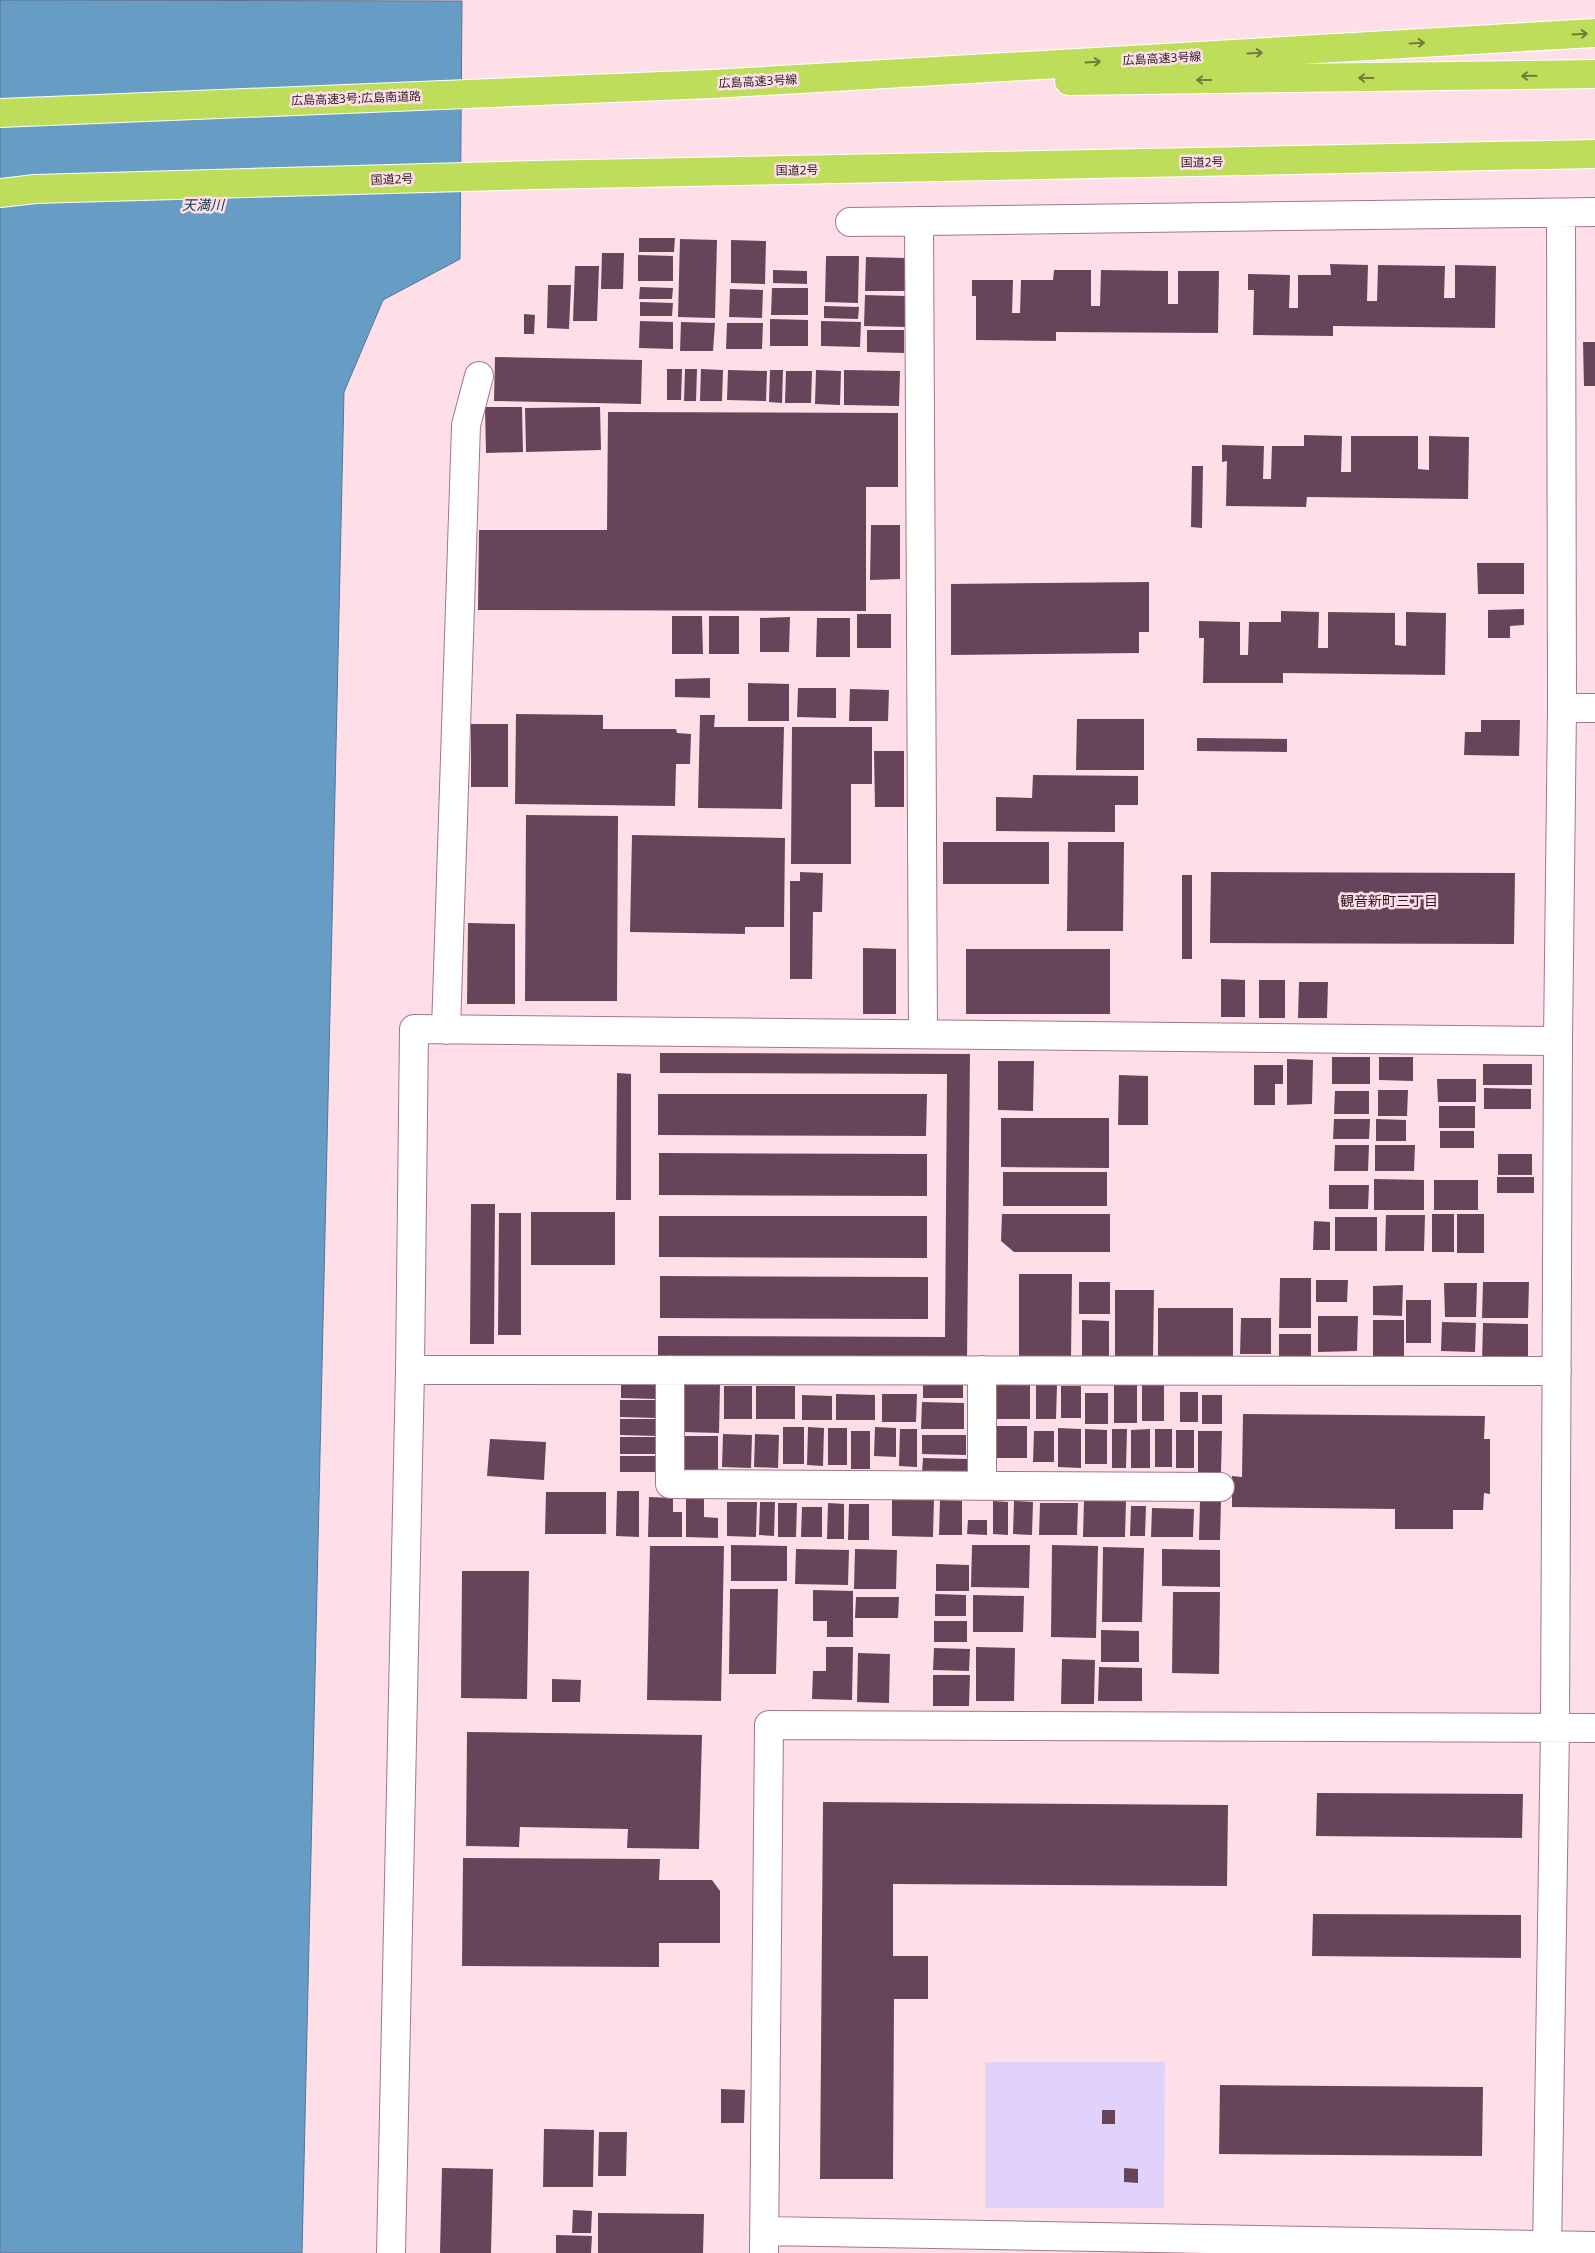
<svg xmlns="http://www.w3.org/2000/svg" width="1595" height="2253" viewBox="0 0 1595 2253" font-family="'Noto Sans','Noto Sans JP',sans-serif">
  <rect width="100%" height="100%" fill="#fedfe7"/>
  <path fill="#e1d2fb" d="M 985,2062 L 1165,2062 L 1164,2208 L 985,2208 Z"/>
  <path fill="#679dc5" stroke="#557593" d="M 0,0 L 462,1 L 460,259 L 383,300 L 344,392 L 302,2253 L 0,2253 Z"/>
  <path fill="#67445a" d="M 639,238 L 675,238 L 674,252 L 639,252 Z
    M 680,239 L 717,240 L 715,318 L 678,317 Z
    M 731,240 L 766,241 L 765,284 L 731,283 Z
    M 602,253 L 624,253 L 623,289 L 601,289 Z
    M 638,255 L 673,256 L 673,281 L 638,281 Z
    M 826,256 L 859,256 L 858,303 L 825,302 Z
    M 866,257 L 906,258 L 905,291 L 865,291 Z
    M 1330,264 L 1368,265 L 1367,301 L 1377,301 L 1378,265 L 1445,266 L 1444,298 L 1455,298 L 1455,265 L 1496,266 L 1495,328 L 1333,326 L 1333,336 L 1253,335 L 1254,290 L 1248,290 L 1248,274 L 1290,275 L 1289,308 L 1298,308 L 1298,275 L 1331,275 Z
    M 575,266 L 599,266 L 597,321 L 573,321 Z
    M 773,270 L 807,271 L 807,284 L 773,283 Z
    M 1054,270 L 1091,270 L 1091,306 L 1100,306 L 1101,270 L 1168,271 L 1168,304 L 1178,304 L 1178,271 L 1219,271 L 1218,333 L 1056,332 L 1056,341 L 976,340 L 976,296 L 972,296 L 972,280 L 1013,280 L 1012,313 L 1020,313 L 1021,280 L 1053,280 Z
    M 548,285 L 571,285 L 569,329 L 547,328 Z
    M 640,287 L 673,288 L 672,299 L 639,299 Z
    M 772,288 L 808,288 L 808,315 L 771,315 Z
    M 730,289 L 763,290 L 762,318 L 729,317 Z
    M 865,295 L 906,296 L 905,327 L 864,326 Z
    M 640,302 L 673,303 L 672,316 L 640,316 Z
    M 824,306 L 859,307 L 858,319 L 824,318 Z
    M 524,314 L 535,315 L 534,334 L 524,334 Z
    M 770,319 L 808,320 L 808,346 L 770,346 Z
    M 640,321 L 673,322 L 673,349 L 639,348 Z
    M 821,321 L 861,322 L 860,347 L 821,346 Z
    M 681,322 L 715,323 L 713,351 L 680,351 Z
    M 727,323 L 763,323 L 762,349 L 726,349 Z
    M 867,330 L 904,330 L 904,353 L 867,352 Z
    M 1583,342 L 1595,342 L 1595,386 L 1584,386 Z
    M 495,357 L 642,360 L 641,404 L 494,401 Z
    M 667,369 L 682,369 L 681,400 L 667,400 Z
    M 685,369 L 697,369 L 696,401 L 684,401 Z
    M 701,369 L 723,370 L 722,401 L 700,401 Z
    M 728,370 L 767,371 L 766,401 L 727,400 Z
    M 770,370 L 783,370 L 782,403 L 769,402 Z
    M 816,370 L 841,371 L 840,405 L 815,404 Z
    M 844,370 L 900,371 L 899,406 L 844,405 Z
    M 786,371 L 812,371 L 811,403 L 785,403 Z
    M 485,407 L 522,407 L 523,452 L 486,453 Z
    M 600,407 L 601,450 L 526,452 L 525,408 Z
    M 608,412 L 898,413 L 898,487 L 866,487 L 866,611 L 478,610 L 479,530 L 607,530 Z
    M 1304,435 L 1342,436 L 1341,472 L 1351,472 L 1351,436 L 1418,436 L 1418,469 L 1429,470 L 1429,436 L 1469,437 L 1468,499 L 1307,497 L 1306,507 L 1226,506 L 1227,461 L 1222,462 L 1222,445 L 1264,446 L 1263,479 L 1271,479 L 1272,446 L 1304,446 Z
    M 1192,466 L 1203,466 L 1202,528 L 1191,527 Z
    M 871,525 L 900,525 L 900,579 L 870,580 Z
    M 1477,563 L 1524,563 L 1524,594 L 1478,594 Z
    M 1149,582 L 1149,632 L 1139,632 L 1139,653 L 951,655 L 951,584 Z
    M 1524,609 L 1524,625 L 1510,626 L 1510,638 L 1488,638 L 1488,610 Z
    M 1281,611 L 1319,612 L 1318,648 L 1328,648 L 1328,612 L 1395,613 L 1395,645 L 1406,646 L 1406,612 L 1446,613 L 1445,675 L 1283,673 L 1283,683 L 1203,683 L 1204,638 L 1199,638 L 1199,621 L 1240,622 L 1240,655 L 1248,655 L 1249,622 L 1281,622 Z
    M 857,614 L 891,614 L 891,648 L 857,648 Z
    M 672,616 L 702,616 L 703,654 L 672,654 Z
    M 709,616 L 739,616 L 739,654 L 709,654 Z
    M 790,617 L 789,652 L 760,652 L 760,618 Z
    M 817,618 L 850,618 L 850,657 L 816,657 Z
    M 710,678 L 710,698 L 675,697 L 675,679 Z
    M 748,683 L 789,684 L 789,721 L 748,721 Z
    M 798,688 L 836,688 L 836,718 L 797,717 Z
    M 850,689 L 889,690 L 888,721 L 849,721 Z
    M 516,714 L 603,715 L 603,729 L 676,729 L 677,733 L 691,734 L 690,764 L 676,764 L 675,806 L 515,804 Z
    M 700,715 L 715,715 L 714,727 L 784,727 L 782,809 L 698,808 Z
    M 1077,719 L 1144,719 L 1144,770 L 1076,770 Z
    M 1481,720 L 1520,720 L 1519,756 L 1464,755 L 1465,732 L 1481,732 Z
    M 471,724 L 508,724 L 508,787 L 471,787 Z
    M 792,727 L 872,727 L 872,784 L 851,784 L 851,864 L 791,864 Z
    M 1197,738 L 1287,739 L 1287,752 L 1197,751 Z
    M 874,751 L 904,751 L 904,807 L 875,807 Z
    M 1033,775 L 1138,776 L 1138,805 L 1115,805 L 1115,832 L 996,831 L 996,797 L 1032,798 Z
    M 526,815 L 618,816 L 617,1001 L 525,1001 Z
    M 632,835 L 785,838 L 784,927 L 745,927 L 745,934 L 630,932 Z
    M 943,842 L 1049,842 L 1049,884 L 943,884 Z
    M 1068,842 L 1124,842 L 1123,931 L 1067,931 Z
    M 800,872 L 823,873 L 822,912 L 813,912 L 812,979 L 790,979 L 790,881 L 800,881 Z
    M 1211,872 L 1515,873 L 1514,944 L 1210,943 Z
    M 1182,875 L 1192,875 L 1192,959 L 1182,959 Z
    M 468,923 L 515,924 L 515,1004 L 467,1004 Z
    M 863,948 L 896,949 L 896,1014 L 863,1014 Z
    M 966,949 L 1110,949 L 1110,1014 L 966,1014 Z
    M 1221,979 L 1245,980 L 1245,1017 L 1221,1017 Z
    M 1259,980 L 1285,980 L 1285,1018 L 1259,1018 Z
    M 1299,982 L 1328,982 L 1327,1018 L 1298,1018 Z
    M 660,1053 L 970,1054 L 967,1362 L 658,1361 L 658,1336 L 945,1337 L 947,1074 L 660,1073 Z
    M 1332,1057 L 1370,1057 L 1370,1084 L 1332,1084 Z
    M 1379,1057 L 1413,1057 L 1413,1081 L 1379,1080 Z
    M 1287,1059 L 1313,1060 L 1312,1104 L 1287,1105 Z
    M 998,1061 L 1034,1061 L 1033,1111 L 998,1110 Z
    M 1483,1064 L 1532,1064 L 1532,1085 L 1483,1085 Z
    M 1254,1065 L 1283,1065 L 1283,1084 L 1275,1084 L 1275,1105 L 1254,1105 Z
    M 617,1073 L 631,1074 L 631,1200 L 616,1200 Z
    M 1119,1075 L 1148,1076 L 1148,1125 L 1118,1125 Z
    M 1437,1079 L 1476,1079 L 1476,1102 L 1438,1102 Z
    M 1484,1088 L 1531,1089 L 1531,1109 L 1484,1109 Z
    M 1378,1090 L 1408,1090 L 1407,1116 L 1378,1116 Z
    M 1335,1091 L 1369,1091 L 1369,1114 L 1334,1114 Z
    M 658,1094 L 927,1094 L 926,1136 L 658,1135 Z
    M 1439,1106 L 1475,1106 L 1475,1128 L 1439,1128 Z
    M 1001,1118 L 1109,1118 L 1109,1168 L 1001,1167 Z
    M 1334,1119 L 1370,1119 L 1369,1139 L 1333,1139 Z
    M 1376,1119 L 1406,1120 L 1406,1141 L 1376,1141 Z
    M 1440,1131 L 1474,1131 L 1474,1148 L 1440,1148 Z
    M 1335,1145 L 1369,1145 L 1368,1171 L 1334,1171 Z
    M 1375,1145 L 1415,1145 L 1414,1171 L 1375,1171 Z
    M 659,1153 L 927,1154 L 927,1196 L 659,1195 Z
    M 1498,1154 L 1532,1154 L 1532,1175 L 1498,1175 Z
    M 1003,1172 L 1107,1172 L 1107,1206 L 1003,1206 Z
    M 1497,1177 L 1534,1177 L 1534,1193 L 1497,1193 Z
    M 1374,1179 L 1424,1180 L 1424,1210 L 1374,1210 Z
    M 1434,1180 L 1478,1180 L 1478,1210 L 1434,1210 Z
    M 1329,1185 L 1369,1185 L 1368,1209 L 1329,1209 Z
    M 471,1204 L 495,1204 L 494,1344 L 470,1344 Z
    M 531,1212 L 615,1212 L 615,1265 L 531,1265 Z
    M 499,1213 L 521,1213 L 521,1335 L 498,1335 Z
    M 1002,1214 L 1110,1214 L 1110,1252 L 1014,1252 L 1001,1241 Z
    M 1432,1214 L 1454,1214 L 1454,1252 L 1432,1252 Z
    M 1457,1214 L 1484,1214 L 1484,1253 L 1457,1253 Z
    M 1386,1215 L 1425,1215 L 1424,1251 L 1385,1251 Z
    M 659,1216 L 927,1216 L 927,1258 L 659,1257 Z
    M 1335,1217 L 1377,1217 L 1377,1251 L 1335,1251 Z
    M 1314,1221 L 1330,1222 L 1330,1250 L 1313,1250 Z
    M 1019,1274 L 1072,1274 L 1071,1359 L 1019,1359 Z
    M 660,1276 L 928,1277 L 928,1319 L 660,1318 Z
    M 1280,1278 L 1311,1278 L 1311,1328 L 1279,1328 Z
    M 1316,1280 L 1348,1280 L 1347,1302 L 1316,1302 Z
    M 1079,1282 L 1110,1282 L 1110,1314 L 1079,1314 Z
    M 1483,1282 L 1529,1282 L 1528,1318 L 1482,1318 Z
    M 1444,1283 L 1477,1283 L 1476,1317 L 1445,1317 Z
    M 1403,1285 L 1402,1316 L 1373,1315 L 1373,1286 Z
    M 1115,1290 L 1154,1290 L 1153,1359 L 1115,1358 Z
    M 1406,1300 L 1431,1300 L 1431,1343 L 1406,1343 Z
    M 1158,1308 L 1233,1308 L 1233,1359 L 1158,1359 Z
    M 1318,1316 L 1358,1316 L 1357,1351 L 1318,1352 Z
    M 1241,1318 L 1271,1318 L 1271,1354 L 1240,1354 Z
    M 1082,1320 L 1109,1321 L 1109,1358 L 1082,1357 Z
    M 1373,1320 L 1404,1320 L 1404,1360 L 1373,1360 Z
    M 1442,1322 L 1476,1323 L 1475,1352 L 1441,1351 Z
    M 1483,1323 L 1528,1324 L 1528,1362 L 1482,1362 Z
    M 1279,1334 L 1311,1334 L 1311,1361 L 1279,1361 Z
    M 621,1381 L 657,1381 L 656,1399 L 621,1398 Z
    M 923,1382 L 963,1382 L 963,1398 L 923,1398 Z
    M 1114,1383 L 1137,1383 L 1137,1423 L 1114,1423 Z
    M 1142,1384 L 1164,1384 L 1164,1421 L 1142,1421 Z
    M 684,1385 L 720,1385 L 719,1433 L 683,1432 Z
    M 994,1385 L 1030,1385 L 1030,1419 L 993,1419 Z
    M 1036,1385 L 1057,1385 L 1056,1419 L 1036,1419 Z
    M 724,1386 L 752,1386 L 752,1419 L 724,1419 Z
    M 756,1386 L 795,1386 L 795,1419 L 756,1419 Z
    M 1061,1386 L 1081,1386 L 1081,1418 L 1061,1418 Z
    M 1180,1392 L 1198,1392 L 1198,1422 L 1180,1422 Z
    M 1085,1393 L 1108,1393 L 1108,1424 L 1085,1424 Z
    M 836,1394 L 875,1395 L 875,1420 L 836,1420 Z
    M 882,1394 L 917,1394 L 916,1422 L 882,1422 Z
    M 802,1395 L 832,1396 L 832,1420 L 802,1420 Z
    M 1202,1395 L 1222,1395 L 1222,1424 L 1202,1424 Z
    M 620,1400 L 657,1400 L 657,1418 L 620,1417 Z
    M 922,1402 L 964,1403 L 964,1429 L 921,1429 Z
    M 1243,1414 L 1485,1416 L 1484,1439 L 1490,1439 L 1490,1494 L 1484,1493 L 1483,1510 L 1453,1510 L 1453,1529 L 1395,1529 L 1395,1509 L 1232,1507 L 1232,1476 L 1242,1477 Z
    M 620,1419 L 657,1419 L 657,1436 L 620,1435 Z
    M 995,1426 L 1027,1426 L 1027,1458 L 994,1458 Z
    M 783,1427 L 804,1427 L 804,1464 L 783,1464 Z
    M 808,1427 L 824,1428 L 823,1466 L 807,1465 Z
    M 875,1427 L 896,1428 L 896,1457 L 874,1456 Z
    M 828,1428 L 847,1428 L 847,1465 L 828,1465 Z
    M 1058,1428 L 1081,1429 L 1081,1468 L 1058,1467 Z
    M 900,1429 L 917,1429 L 917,1467 L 899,1466 Z
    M 1085,1429 L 1107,1430 L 1107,1464 L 1085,1464 Z
    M 1112,1429 L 1127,1429 L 1126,1468 L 1112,1468 Z
    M 1150,1429 L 1150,1468 L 1131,1468 L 1131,1430 Z
    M 1155,1429 L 1172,1429 L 1172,1467 L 1155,1467 Z
    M 1176,1430 L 1194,1430 L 1194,1468 L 1176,1468 Z
    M 851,1431 L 870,1431 L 870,1469 L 851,1469 Z
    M 1034,1431 L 1054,1431 L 1054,1462 L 1033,1462 Z
    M 1198,1431 L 1222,1431 L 1221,1473 L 1198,1473 Z
    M 723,1434 L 752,1435 L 751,1468 L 722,1467 Z
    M 755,1434 L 779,1435 L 778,1468 L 754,1467 Z
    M 922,1435 L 966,1435 L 966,1455 L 922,1454 Z
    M 684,1436 L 718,1436 L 718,1472 L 683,1471 Z
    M 620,1437 L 656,1437 L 656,1454 L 620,1454 Z
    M 490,1439 L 546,1442 L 544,1480 L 487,1476 Z
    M 620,1456 L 658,1456 L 658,1472 L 620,1472 Z
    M 923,1458 L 968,1459 L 968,1473 L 922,1473 Z
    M 617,1491 L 639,1491 L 639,1537 L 616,1536 Z
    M 546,1492 L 606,1492 L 606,1534 L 545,1534 Z
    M 649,1497 L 673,1498 L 673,1512 L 682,1512 L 682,1537 L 648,1537 Z
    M 686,1497 L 704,1498 L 704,1517 L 718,1518 L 718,1538 L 686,1537 Z
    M 892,1497 L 934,1498 L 933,1537 L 892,1536 Z
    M 940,1500 L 962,1501 L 962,1535 L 939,1535 Z
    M 1084,1500 L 1126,1500 L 1125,1537 L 1083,1537 Z
    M 1200,1500 L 1221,1500 L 1220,1540 L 1199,1540 Z
    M 993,1501 L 1008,1502 L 1008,1535 L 993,1534 Z
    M 1014,1501 L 1033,1502 L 1032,1535 L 1013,1534 Z
    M 727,1502 L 757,1502 L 756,1537 L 727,1536 Z
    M 760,1502 L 775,1502 L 774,1536 L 759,1535 Z
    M 778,1503 L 797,1503 L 796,1537 L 778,1537 Z
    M 828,1503 L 844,1504 L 844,1539 L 827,1539 Z
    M 1040,1503 L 1078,1503 L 1077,1535 L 1039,1535 Z
    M 849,1504 L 869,1504 L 869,1540 L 848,1540 Z
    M 1131,1506 L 1146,1506 L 1145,1536 L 1130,1536 Z
    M 802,1507 L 822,1507 L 822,1537 L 801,1537 Z
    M 1152,1508 L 1194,1509 L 1193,1537 L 1151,1537 Z
    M 968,1520 L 987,1520 L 987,1535 L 967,1534 Z
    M 731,1545 L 787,1546 L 787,1581 L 731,1581 Z
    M 972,1545 L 1030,1545 L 1029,1588 L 971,1587 Z
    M 1052,1545 L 1098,1546 L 1096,1638 L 1051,1637 Z
    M 650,1546 L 724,1546 L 721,1701 L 647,1700 Z
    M 1103,1547 L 1144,1548 L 1142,1622 L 1102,1622 Z
    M 796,1549 L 849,1550 L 848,1585 L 795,1584 Z
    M 855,1549 L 897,1550 L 896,1589 L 854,1589 Z
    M 1162,1549 L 1220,1550 L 1220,1587 L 1162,1586 Z
    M 936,1564 L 969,1565 L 969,1591 L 936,1591 Z
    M 462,1571 L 529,1571 L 527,1699 L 461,1698 Z
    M 730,1589 L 778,1589 L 776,1674 L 729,1674 Z
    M 813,1590 L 853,1591 L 853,1637 L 827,1637 L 827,1621 L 813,1621 Z
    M 1173,1592 L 1220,1592 L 1219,1674 L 1172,1673 Z
    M 935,1594 L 966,1595 L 966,1616 L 935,1616 Z
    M 973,1595 L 1024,1596 L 1023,1632 L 973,1632 Z
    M 856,1597 L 899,1597 L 898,1618 L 855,1618 Z
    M 934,1621 L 967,1621 L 967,1642 L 934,1642 Z
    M 1101,1630 L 1139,1631 L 1139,1662 L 1101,1662 Z
    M 826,1647 L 853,1647 L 852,1700 L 812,1699 L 813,1671 L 826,1671 Z
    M 976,1647 L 1015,1648 L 1014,1701 L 976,1701 Z
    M 934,1648 L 970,1649 L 969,1671 L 933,1670 Z
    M 858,1653 L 890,1654 L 889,1703 L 857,1702 Z
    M 1062,1659 L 1095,1660 L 1094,1704 L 1061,1704 Z
    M 1099,1667 L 1142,1668 L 1142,1701 L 1098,1701 Z
    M 933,1675 L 970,1675 L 969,1706 L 933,1706 Z
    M 552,1679 L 581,1680 L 580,1702 L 552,1702 Z
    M 467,1732 L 702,1735 L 699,1849 L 627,1848 L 628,1829 L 520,1827 L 519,1847 L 466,1846 Z
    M 1317,1793 L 1523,1794 L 1522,1838 L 1316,1836 Z
    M 823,1802 L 1228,1805 L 1227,1886 L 893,1884 L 893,1956 L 928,1956 L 928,1999 L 894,1999 L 893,2179 L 820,2179 Z
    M 463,1858 L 660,1859 L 659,1880 L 712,1880 L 720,1891 L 720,1943 L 659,1943 L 659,1967 L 462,1966 Z
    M 1313,1914 L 1521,1915 L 1521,1958 L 1312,1956 Z
    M 1220,2085 L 1483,2087 L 1482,2156 L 1219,2154 Z
    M 721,2089 L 745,2090 L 744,2123 L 721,2123 Z
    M 1102,2110 L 1115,2110 L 1115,2124 L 1102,2124 Z
    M 544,2129 L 594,2130 L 593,2187 L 543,2187 Z
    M 599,2132 L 627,2132 L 626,2176 L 598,2176 Z
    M 442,2168 L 493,2169 L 491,2253 L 440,2253 Z
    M 1124,2168 L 1138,2169 L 1138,2183 L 1124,2182 Z
    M 573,2210 L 592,2211 L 591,2233 L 572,2233 Z
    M 598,2213 L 704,2214 L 703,2253 L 598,2253 Z
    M 556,2235 L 592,2236 L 591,2253 L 556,2253 Z"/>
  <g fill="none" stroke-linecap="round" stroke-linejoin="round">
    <g stroke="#a47783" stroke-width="30">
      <path id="minor" d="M 919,221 L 923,1034
        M 850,222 L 1595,212
        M 1562,708 L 1595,708
        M 446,1030 L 466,425 L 479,376
        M 410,1370 L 1557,1371
        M 670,1370 L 670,1484 L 1220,1487
        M 982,1485 L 982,1370
        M 764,2231 L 1595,2246
        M 391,2253 L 410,1370 L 414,1029 L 1558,1041
        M 764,2253 L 769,1725 L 1595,1728
        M 1547,2253 L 1555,1728 L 1558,1041 L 1562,708 L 1561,213"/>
    </g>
    <g stroke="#fff" stroke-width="30">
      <path id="highway" d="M 1069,81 L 1595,74
        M 0,113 L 712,84 L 1595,33
        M 0,193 L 35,189 L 535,175 L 1595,154"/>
    </g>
    <use href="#minor" stroke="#fff" stroke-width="28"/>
    <use href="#highway" stroke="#bedd5b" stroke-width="28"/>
  </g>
  <defs><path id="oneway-shaft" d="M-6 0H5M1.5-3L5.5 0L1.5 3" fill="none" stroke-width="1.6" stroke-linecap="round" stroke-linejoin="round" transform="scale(1.25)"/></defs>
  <g stroke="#747b3c">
    <use href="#oneway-shaft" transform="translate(1580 34) rotate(-3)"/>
    <use href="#oneway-shaft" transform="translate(1417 43) rotate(-3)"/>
    <use href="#oneway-shaft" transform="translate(1255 53) rotate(-3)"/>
    <use href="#oneway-shaft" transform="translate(1093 62) rotate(-3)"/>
    <use href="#oneway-shaft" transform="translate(1529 76) rotate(179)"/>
    <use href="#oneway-shaft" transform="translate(1366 78) rotate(180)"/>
    <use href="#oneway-shaft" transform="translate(1204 80) rotate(180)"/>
  </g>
  <g text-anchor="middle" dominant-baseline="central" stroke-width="5" stroke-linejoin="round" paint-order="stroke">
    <g font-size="12" fill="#2b191e" stroke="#fedfe7">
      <text transform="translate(1162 58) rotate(-3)">広島高速3号線</text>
      <text transform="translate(758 81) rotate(-3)">広島高速3号線</text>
      <text transform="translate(356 98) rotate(-2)">広島高速3号;広島南道路</text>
      <text transform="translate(1202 162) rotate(-1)">国道2号</text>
      <text transform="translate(797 170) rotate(-1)">国道2号</text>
      <text transform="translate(392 179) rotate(-2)">国道2号</text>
    </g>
    <g font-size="14" font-style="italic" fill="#0d3a55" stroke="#fedfe7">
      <text x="203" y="204">天満川</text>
    </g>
    <g font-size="14" fill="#2b191e" stroke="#fedfe7">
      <text x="1389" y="900">観音新町三丁目</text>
    </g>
  </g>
</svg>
